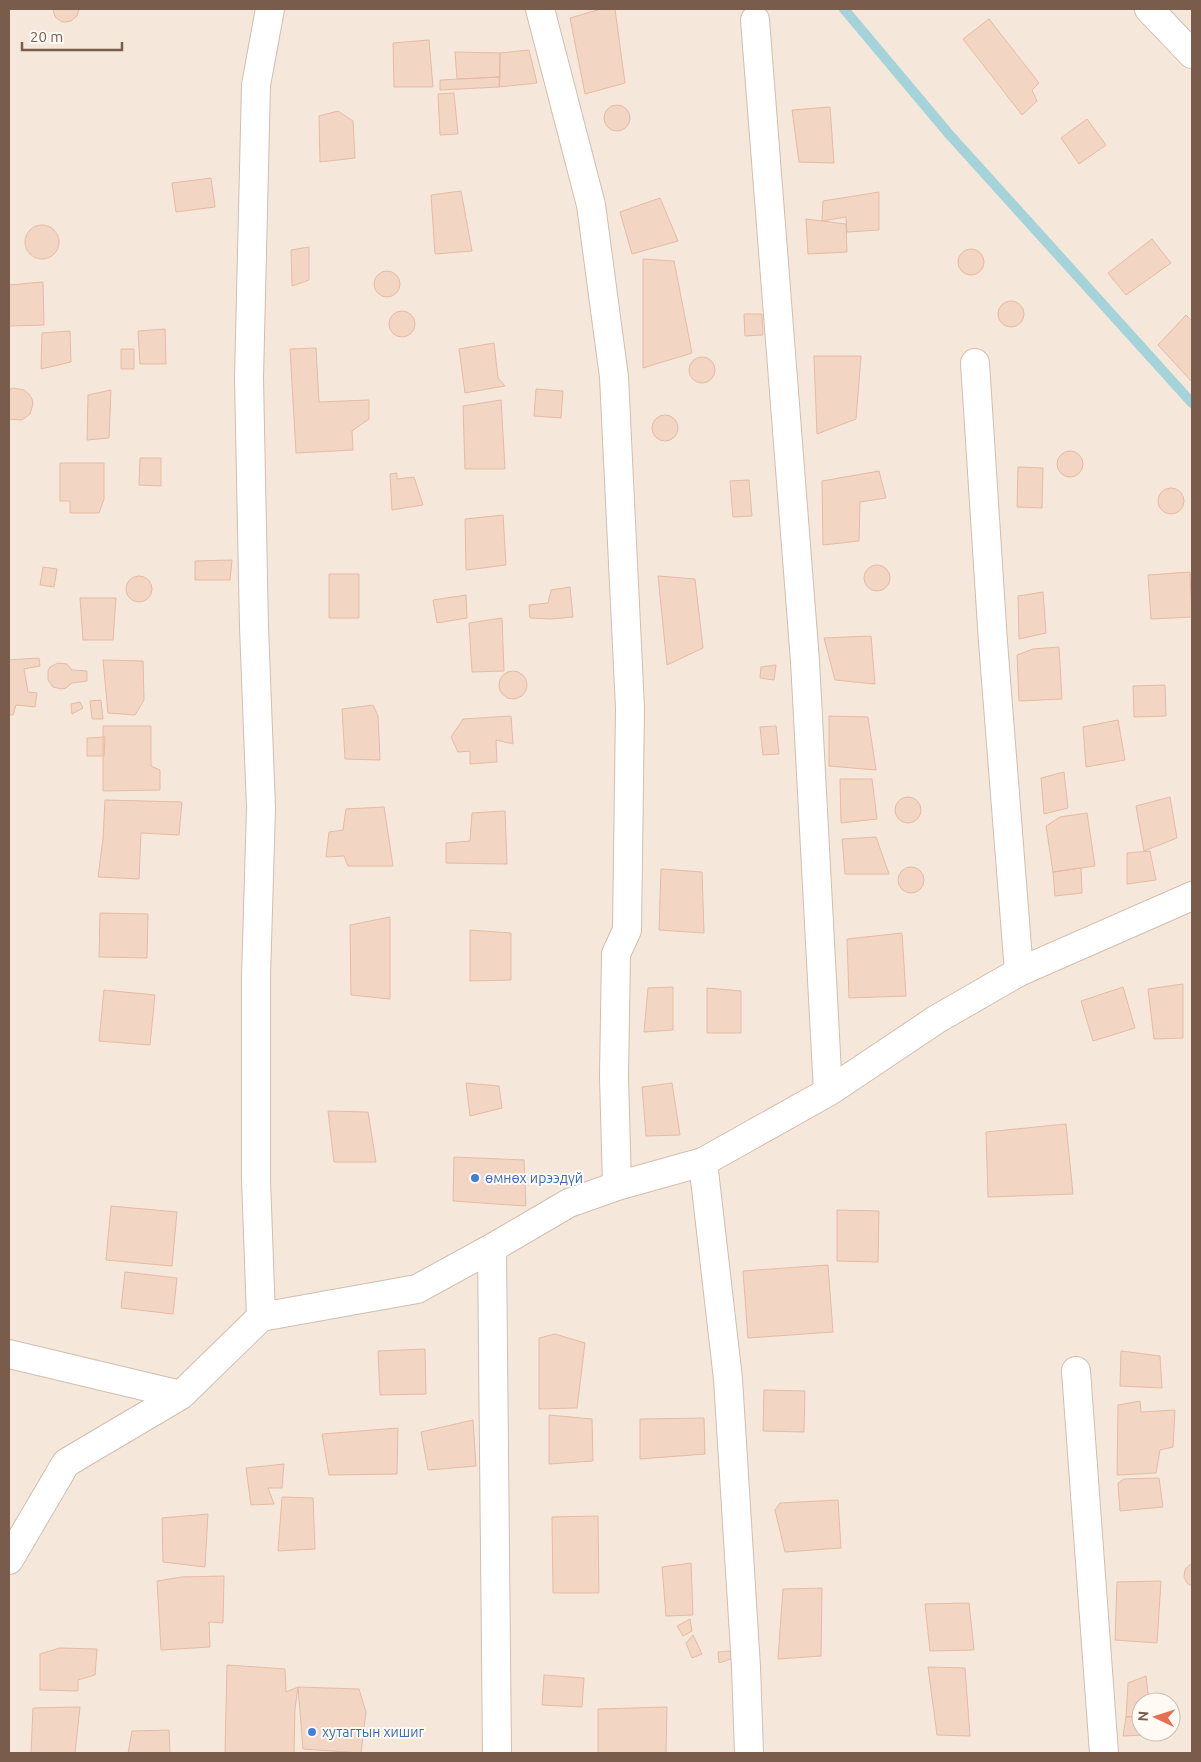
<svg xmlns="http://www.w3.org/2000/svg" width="1201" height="1762" viewBox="0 0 1201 1762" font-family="Ubuntu,sans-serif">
  <rect width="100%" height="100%" fill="#fdf6ec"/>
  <path fill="#f5e8da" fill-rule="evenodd" d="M 9,9 L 1192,9 L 1192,1753 L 9,1753 ZM 1141,1702 L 1171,1702 L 1171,1732 L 1141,1732 Z"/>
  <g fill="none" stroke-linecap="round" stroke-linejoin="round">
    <path stroke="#a5d3da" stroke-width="10" d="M 844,9 L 948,133 L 1192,403"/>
  </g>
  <path fill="#f3d5c3" stroke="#e6bba3" d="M 53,9 L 79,9 L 77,16 L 71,21 L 66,22 L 62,22 L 55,17 Z
    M 601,9 L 615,9 L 625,83 L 585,94 L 570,18 Z
    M 989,19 L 1039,83 L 1032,90 L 1037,101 L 1022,115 L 963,39 Z
    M 429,40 L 433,87 L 394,87 L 393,43 Z
    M 529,50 L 537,83 L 499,87 L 500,53 Z
    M 455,52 L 500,53 L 500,77 L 457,79 Z
    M 500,77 L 499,87 L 440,90 L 440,80 Z
    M 454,93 L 458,134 L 440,135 L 438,94 Z
    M604 118a13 13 0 1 1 26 0a13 13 0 1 1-26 0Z
    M 830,107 L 834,163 L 799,162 L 792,110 Z
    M 338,111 L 353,121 L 355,158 L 320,162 L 319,116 Z
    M 1087,119 L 1106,145 L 1079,164 L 1061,138 Z
    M 211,178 L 215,207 L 176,212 L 172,183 Z
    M 461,191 L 472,251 L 435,254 L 431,195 Z
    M 879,192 L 879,230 L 847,232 L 846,217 L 822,221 L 823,201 Z
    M 660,198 L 678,241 L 632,254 L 620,212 Z
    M 806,219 L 846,224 L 847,252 L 808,254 Z
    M25 242a17 17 0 1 1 34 0a17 17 0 1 1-34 0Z
    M 1152,239 L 1171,263 L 1126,295 L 1108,273 Z
    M 309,247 L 309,280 L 292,286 L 291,250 Z
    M958 262a13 13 0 1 1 26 0a13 13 0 1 1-26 0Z
    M 643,259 L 674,261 L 692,353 L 643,368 Z
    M374 284a13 13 0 1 1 26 0a13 13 0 1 1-26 0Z
    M 43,282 L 44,325 L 9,326 L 9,285 Z
    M998 314a13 13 0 1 1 26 0a13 13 0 1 1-26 0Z
    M389 324a13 13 0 1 1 26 0a13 13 0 1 1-26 0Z
    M 744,314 L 762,314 L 763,335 L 745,336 Z
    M 1186,315 L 1192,321 L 1192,382 L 1158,345 Z
    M 165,329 L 166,364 L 140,364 L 138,331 Z
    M 70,331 L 71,362 L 41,369 L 42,333 Z
    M 494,343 L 498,378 L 505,386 L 465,393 L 459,349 Z
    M 316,348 L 319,402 L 369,400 L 369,419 L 352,431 L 353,450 L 296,453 L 290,349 Z
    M 121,349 L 134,349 L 134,369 L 121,369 Z
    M 814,356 L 861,356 L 856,419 L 817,434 Z
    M689 370a13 13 0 1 1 26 0a13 13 0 1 1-26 0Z
    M 13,388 L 24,390 L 29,394 L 32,399 L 33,404 L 30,414 L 22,420 L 9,419 L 9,390 Z
    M 536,389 L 563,391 L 561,418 L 534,416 Z
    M 111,390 L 109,438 L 87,440 L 88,395 Z
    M 501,400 L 505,469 L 465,469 L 463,406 Z
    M652 428a13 13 0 1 1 26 0a13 13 0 1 1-26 0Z
    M1057 464a13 13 0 1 1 26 0a13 13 0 1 1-26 0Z
    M 140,458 L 161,458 L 161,486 L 139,485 Z
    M 60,463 L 104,463 L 104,499 L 99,513 L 70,513 L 70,501 L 60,501 Z
    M 1018,467 L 1043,468 L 1042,508 L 1017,507 Z
    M 879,471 L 886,498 L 860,502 L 859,541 L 823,545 L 822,481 Z
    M 397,473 L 397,479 L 414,477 L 423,505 L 392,510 L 390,474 Z
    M 749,480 L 752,516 L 733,517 L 730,481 Z
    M1158 501a13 13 0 1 1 26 0a13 13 0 1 1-26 0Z
    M 503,515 L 506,565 L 466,570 L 465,519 Z
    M 232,560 L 230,580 L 195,580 L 195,561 Z
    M864 578a13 13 0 1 1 26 0a13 13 0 1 1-26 0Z
    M 43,567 L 57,569 L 54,587 L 40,585 Z
    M 1190,572 L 1192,617 L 1151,619 L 1148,575 Z
    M 329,574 L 359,574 L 359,618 L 329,618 Z
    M126 589a13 13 0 1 1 26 0a13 13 0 1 1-26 0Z
    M 658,576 L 695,579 L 703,648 L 667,665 Z
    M 570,587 L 573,617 L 551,619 L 530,618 L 529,605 L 548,603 L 551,590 Z
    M 1043,592 L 1046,633 L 1019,639 L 1018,596 Z
    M 466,595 L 467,618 L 437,623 L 433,600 Z
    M 80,598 L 116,598 L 113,640 L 83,640 Z
    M 502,618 L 504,671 L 472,672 L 469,623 Z
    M 871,636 L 875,684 L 835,680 L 824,638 Z
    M 1059,647 L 1062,699 L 1019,701 L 1017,655 L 1033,649 Z
    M 39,658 L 40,666 L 24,669 L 28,692 L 37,693 L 35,707 L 16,705 L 13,715 L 9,715 L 9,660 Z
    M 103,660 L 143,661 L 144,700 L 135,715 L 108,713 Z
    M 58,663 L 67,664 L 72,670 L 87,671 L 87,681 L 72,683 L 66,688 L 61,689 L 53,687 L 48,680 L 48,671 L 50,667 Z
    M 776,665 L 774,680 L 760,678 L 761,667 Z
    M499 685a14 14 0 1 1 28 0a14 14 0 1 1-28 0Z
    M 1165,685 L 1166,716 L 1134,717 L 1133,686 Z
    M 101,700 L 103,719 L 92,719 L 90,701 Z
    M 80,702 L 83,708 L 72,714 L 71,704 Z
    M 373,705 L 378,716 L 380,760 L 345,759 L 342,709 Z
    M 511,716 L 513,744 L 496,740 L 497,762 L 470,764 L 470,751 L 458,752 L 451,737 L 463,719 Z
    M 829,716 L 868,717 L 876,770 L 829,766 Z
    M 1118,720 L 1125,760 L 1086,767 L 1083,727 Z
    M 103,726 L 151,726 L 151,766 L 160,770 L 160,790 L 103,791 Z
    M 776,726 L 779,754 L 763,755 L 760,727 Z
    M 105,737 L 104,756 L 87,756 L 87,738 Z
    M 1064,772 L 1068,808 L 1044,814 L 1041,778 Z
    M 840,779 L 872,779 L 877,819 L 841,823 Z
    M895 810a13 13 0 1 1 26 0a13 13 0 1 1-26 0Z
    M 1170,797 L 1177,838 L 1144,851 L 1136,806 Z
    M 105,800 L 182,802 L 179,835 L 141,833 L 139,879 L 98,877 L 103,839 Z
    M 384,807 L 393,866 L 348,866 L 344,856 L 326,857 L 329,832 L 343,830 L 346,809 Z
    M 505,811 L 507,864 L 446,863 L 446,843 L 470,841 L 472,813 Z
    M 1087,813 L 1095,866 L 1053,872 L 1046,826 L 1060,817 Z
    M 876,837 L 889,874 L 845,874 L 842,839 Z
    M 1150,851 L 1156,880 L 1127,884 L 1127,853 Z
    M898 880a13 13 0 1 1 26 0a13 13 0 1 1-26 0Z
    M 1081,868 L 1082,893 L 1055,896 L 1053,872 Z
    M 661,869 L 702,872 L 704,933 L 659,930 Z
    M 100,913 L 148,914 L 147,958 L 99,957 Z
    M 390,917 L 390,999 L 351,995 L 350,925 Z
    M 470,930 L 511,933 L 511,980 L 470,981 Z
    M 902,933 L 906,996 L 849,998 L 847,939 Z
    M 1183,984 L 1183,1038 L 1154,1039 L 1148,989 Z
    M 673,987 L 673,1030 L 644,1032 L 648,988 Z
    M 1123,987 L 1135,1028 L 1093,1041 L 1081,1001 Z
    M 707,988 L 741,991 L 741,1033 L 707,1033 Z
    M 104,990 L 155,995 L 150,1045 L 99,1041 Z
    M 466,1083 L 499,1086 L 502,1108 L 470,1116 Z
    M 672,1083 L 680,1135 L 646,1136 L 642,1087 Z
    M 328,1111 L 368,1112 L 376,1162 L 334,1162 Z
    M 1066,1124 L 1073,1194 L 988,1197 L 986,1132 Z
    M 454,1157 L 524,1160 L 526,1206 L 453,1201 Z
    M 111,1206 L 177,1212 L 172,1266 L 106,1260 Z
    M 837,1210 L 879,1211 L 878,1262 L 837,1261 Z
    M 828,1265 L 833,1332 L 748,1338 L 743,1271 Z
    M 125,1272 L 177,1278 L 173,1314 L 121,1308 Z
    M 555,1334 L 585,1343 L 577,1408 L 539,1409 L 539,1338 Z
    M 425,1349 L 426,1394 L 380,1395 L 378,1351 Z
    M 1121,1351 L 1160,1356 L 1162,1388 L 1120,1386 Z
    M 764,1390 L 805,1391 L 804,1432 L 763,1431 Z
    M 1140,1401 L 1141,1412 L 1175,1410 L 1173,1447 L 1160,1450 L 1156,1473 L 1117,1475 L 1118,1405 Z
    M 549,1415 L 592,1419 L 593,1461 L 549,1464 Z
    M 704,1418 L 705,1454 L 640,1459 L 640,1419 Z
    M 473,1420 L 476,1466 L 428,1470 L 421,1432 Z
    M 398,1428 L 397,1474 L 329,1475 L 322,1434 Z
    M 284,1464 L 282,1488 L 268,1488 L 274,1504 L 251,1505 L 246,1468 Z
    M 1159,1478 L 1163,1507 L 1120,1511 L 1118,1483 L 1124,1479 Z
    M 282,1497 L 313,1498 L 315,1549 L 278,1551 Z
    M 838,1500 L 841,1548 L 785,1552 L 775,1510 L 780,1503 Z
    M 208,1514 L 205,1567 L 163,1562 L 162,1518 Z
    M 598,1516 L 599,1593 L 553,1593 L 552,1517 Z
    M 691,1563 L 693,1615 L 666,1616 L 662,1567 Z
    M 1191,1564 L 1192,1564 L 1192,1586 L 1187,1583 L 1184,1577 L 1185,1569 Z
    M 224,1576 L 223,1623 L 209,1622 L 210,1647 L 161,1650 L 157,1581 L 182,1577 Z
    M 1161,1581 L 1157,1643 L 1115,1640 L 1117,1582 Z
    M 822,1588 L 821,1656 L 778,1659 L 783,1589 Z
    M 969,1603 L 974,1650 L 930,1651 L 925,1604 Z
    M 690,1619 L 692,1631 L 683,1636 L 677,1626 Z
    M 693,1635 L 702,1654 L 692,1658 L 686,1643 Z
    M 60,1648 L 97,1649 L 95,1675 L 78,1680 L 78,1691 L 40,1690 L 40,1654 Z
    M 730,1651 L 731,1659 L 719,1663 L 718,1652 Z
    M 227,1665 L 285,1669 L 286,1692 L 298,1687 L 295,1709 L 294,1753 L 225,1753 Z
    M 928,1667 L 965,1668 L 970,1736 L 937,1735 Z
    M 544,1675 L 584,1678 L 582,1707 L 542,1705 Z
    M 1146,1676 L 1149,1702 L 1141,1702 L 1141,1716 L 1126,1717 L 1128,1683 Z
    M 298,1687 L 359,1689 L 366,1712 L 361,1753 L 303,1749 Z
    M 80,1707 L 75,1753 L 31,1753 L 33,1708 Z
    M 667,1707 L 666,1753 L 598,1753 L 598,1709 Z
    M 1141,1716 L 1141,1732 L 1167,1732 L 1166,1734 L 1123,1736 L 1126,1717 Z
    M 169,1730 L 170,1753 L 128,1753 L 132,1731 Z"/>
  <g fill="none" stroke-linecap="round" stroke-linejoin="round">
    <g stroke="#d1beb0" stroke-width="30">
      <path id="street" d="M 540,9 L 591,205 L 614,377 L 630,708 L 627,930 L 616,954 L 614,1077 L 617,1186
        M 1149,9 L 1192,54
        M 755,20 L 805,661 L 828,1092
        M 975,363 L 993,642 L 1019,972
        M 703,1162 L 728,1379 L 746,1667 L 749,1753
        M 492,1248 L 497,1753
        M 261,1317 L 256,1179 L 256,977 L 261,808 L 254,627 L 249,378 L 256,85 L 270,9
        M 9,1354 L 181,1395
        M 1076,1371 L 1104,1753
        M 9,1560 L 66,1463 L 181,1395 L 261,1317 L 417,1289 L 492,1248 L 569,1203 L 617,1186 L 703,1162 L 828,1092 L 937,1019 L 1019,972 L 1192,896"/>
    </g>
    <use href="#street" stroke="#fff" stroke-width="28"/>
  </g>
  <g fill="#3f7fe0" stroke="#fffaf3" stroke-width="2">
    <circle cx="475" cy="1178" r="5"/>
    <circle cx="312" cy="1732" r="5"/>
  </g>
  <g text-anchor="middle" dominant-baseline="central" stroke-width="4" stroke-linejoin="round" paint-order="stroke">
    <g font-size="14" fill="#366cbe" stroke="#fffaf3" text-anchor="start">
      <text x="485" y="1178">өмнөх ирээдүй</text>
      <text x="322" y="1732">хутагтын хишиг</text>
    </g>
  </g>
  <rect width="1201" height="1762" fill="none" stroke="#7a5c4d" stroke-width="20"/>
  <g transform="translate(1156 1717) rotate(274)"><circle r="24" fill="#fffaf3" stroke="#cabbb1"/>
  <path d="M0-4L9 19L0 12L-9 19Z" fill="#e76f51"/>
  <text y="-8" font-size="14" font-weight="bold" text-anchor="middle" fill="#7a5c4d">N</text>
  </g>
  <path d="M22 42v8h100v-8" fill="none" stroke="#7a5c4d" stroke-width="2.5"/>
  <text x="30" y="42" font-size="15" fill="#7a5c4d" stroke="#fffaf3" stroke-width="4" paint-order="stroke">20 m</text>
</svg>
